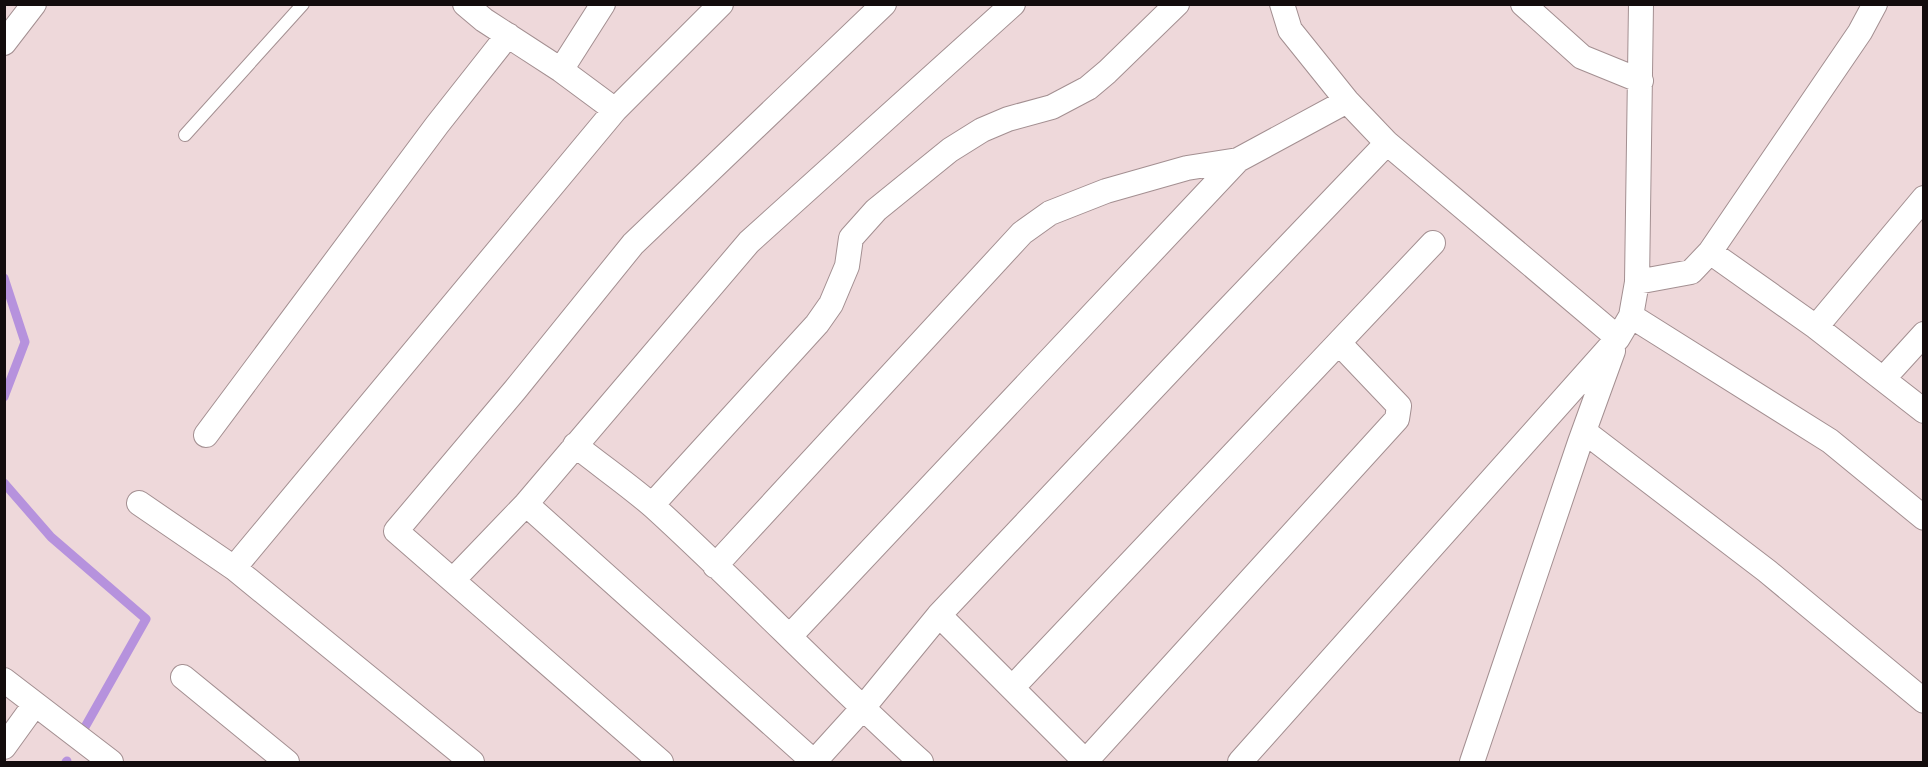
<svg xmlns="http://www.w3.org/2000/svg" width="1928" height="767" viewBox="0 0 1928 767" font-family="Commissioner,sans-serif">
  <rect width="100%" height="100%" fill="#eed8da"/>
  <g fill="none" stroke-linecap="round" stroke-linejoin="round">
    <path stroke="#b692dd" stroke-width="9" d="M 4,278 L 25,342 L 4,397
      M 4,483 L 51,537 L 146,619 L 85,727
      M 66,762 L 67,761"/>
    <g stroke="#a38f91" stroke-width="14">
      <path id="service" d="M 185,135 L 303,4"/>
    </g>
    <g stroke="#a38f91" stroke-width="26">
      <path id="minor" d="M 465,4 L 484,20 L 561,70 L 615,110
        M 1282,4 L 1290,30 L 1347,101 L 1387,143 L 1618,338
        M 1523,4 L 1582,57 L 1641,81
        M 4,43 L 34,4
        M 561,70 L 603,4
        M 1710,252 L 1860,32 L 1875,4
        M 1637,282 L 1691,272 L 1710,252 L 1816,327 L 1924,411
        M 1631,316 L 1830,441 L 1924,518
        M 1816,327 L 1924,198
        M 1884,378 L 1924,334
        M 1585,432 L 1767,571 L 1924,701
        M 206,435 L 437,125 L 508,35
        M 575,445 C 601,466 629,485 654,507 C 745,590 830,680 921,762
        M 139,503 L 234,568 L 472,762
        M 526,504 L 814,762
        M 652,505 L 817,324 L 831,304 L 847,266 L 851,238 L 876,210 L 950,150 L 982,130 L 1008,119 L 1052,107 L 1088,88 L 1107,72 L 1177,4
        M 715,566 L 1022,233 L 1050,213 L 1106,191 L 1187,168 L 1238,160 L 1347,101
        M 234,568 L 615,110 L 721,4
        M 453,580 L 526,504 L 749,242 L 1013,4
        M 939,615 L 1086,762
        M 790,636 L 1238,160
        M 183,677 L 287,762
        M 4,680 L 111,762
        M 1012,688 L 1433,243
        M 4,747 L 35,704
        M 661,762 L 396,531 L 515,390 L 633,244 L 884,4
        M 814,762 L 862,709 L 939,615 L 1212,326 L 1387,143
        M 1085,762 L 1397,419 L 1399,406 L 1339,343
        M 1240,762 L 1618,338 L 1631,316 L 1637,282 L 1641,4
        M 1472,762 L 1580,442 L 1613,351"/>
    </g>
    <use href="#service" stroke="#fff" stroke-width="12"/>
    <use href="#minor" stroke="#fff" stroke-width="24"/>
  </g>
  <rect width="1928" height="767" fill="none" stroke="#130c0d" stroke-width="12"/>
</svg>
